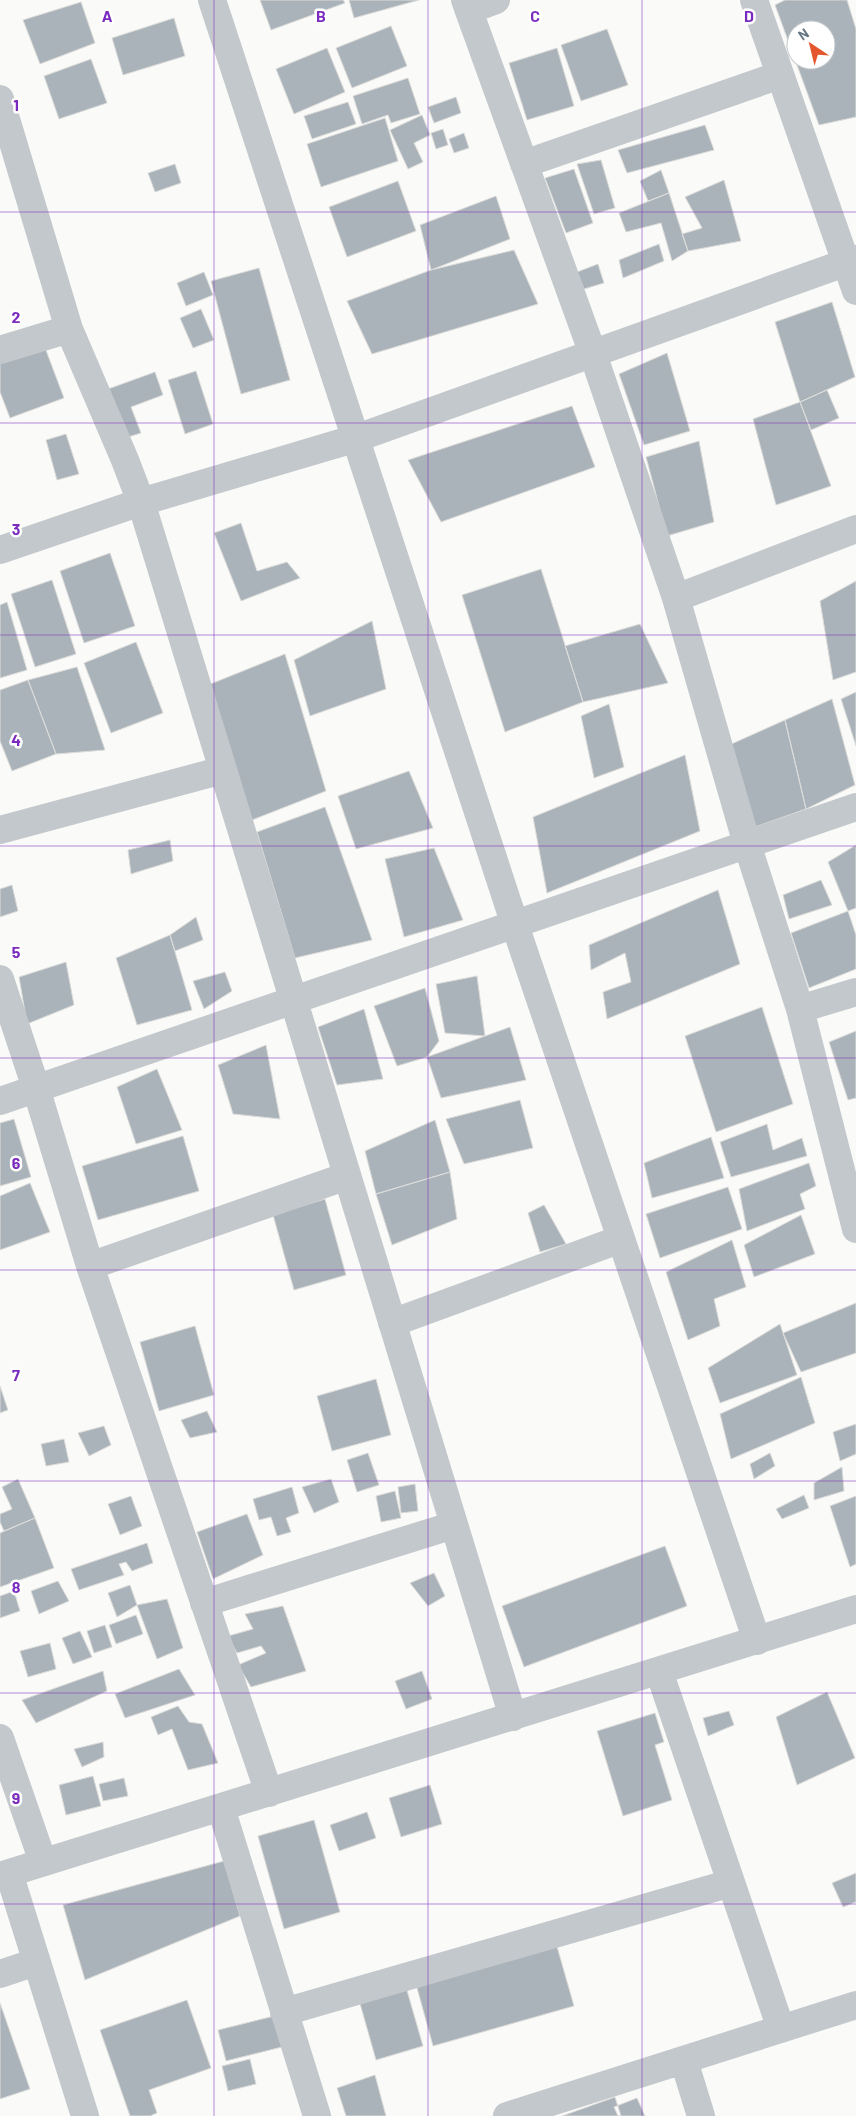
<svg xmlns="http://www.w3.org/2000/svg" width="856" height="2116" viewBox="0 0 856 2116" font-family="Barlow,sans-serif">
  <rect width="100%" height="100%" fill="#fafaf8"/>
  <path fill="#aab3b9" stroke="#dcdcda" fill-rule="evenodd" d="M 260,0 L 343,0 L 345,3 L 271,30 Z
    M 349,0 L 419,0 L 354,18 Z
    M 785,0 L 847,0 L 856,29 L 856,117 L 819,125 L 775,5 ZM 796,30 L 826,30 L 826,60 L 796,60 Z
    M 81,2 L 95,43 L 40,64 L 23,20 Z
    M 174,18 L 185,56 L 123,75 L 112,38 Z
    M 391,26 L 407,66 L 352,88 L 336,48 Z
    M 607,29 L 628,85 L 581,101 L 561,45 Z
    M 327,48 L 345,92 L 294,114 L 276,69 Z
    M 557,48 L 574,106 L 527,120 L 509,63 Z
    M 91,59 L 107,103 L 59,119 L 44,76 Z
    M 408,78 L 420,114 L 391,123 L 388,115 L 362,124 L 353,96 Z
    M 456,97 L 461,113 L 434,123 L 428,107 Z
    M 348,102 L 356,124 L 312,139 L 304,116 Z
    M 422,115 L 430,135 L 414,143 L 423,162 L 408,169 L 390,130 Z
    M 385,118 L 398,161 L 321,187 L 307,144 Z
    M 705,125 L 714,150 L 627,173 L 618,150 Z
    M 443,129 L 448,145 L 436,149 L 431,133 Z
    M 464,133 L 469,148 L 454,153 L 449,139 Z
    M 601,160 L 615,208 L 594,214 L 577,164 Z
    M 175,164 L 181,183 L 155,192 L 148,173 Z
    M 574,169 L 593,223 L 566,233 L 545,178 Z
    M 661,170 L 669,193 L 648,201 L 640,181 Z
    M 724,180 L 741,241 L 688,251 L 682,234 L 702,228 L 685,197 Z
    M 398,181 L 416,231 L 347,257 L 329,207 Z
    M 669,193 L 688,251 L 672,261 L 661,223 L 626,232 L 619,213 Z
    M 496,196 L 510,239 L 431,270 L 420,225 Z
    M 659,244 L 664,261 L 623,278 L 619,260 Z
    M 514,250 L 538,304 L 372,354 L 347,301 L 431,270 Z
    M 598,264 L 604,283 L 584,289 L 577,272 Z
    M 259,268 L 290,380 L 241,394 L 211,281 Z
    M 204,272 L 213,295 L 186,306 L 177,283 Z
    M 832,302 L 855,377 L 800,402 L 775,322 Z
    M 201,309 L 214,340 L 193,348 L 180,318 Z
    M 44,345 L 64,398 L 10,418 L 0,392 L 0,362 Z
    M 667,353 L 690,431 L 644,445 L 619,374 Z
    M 196,371 L 213,424 L 185,434 L 168,380 Z
    M 155,372 L 163,395 L 131,407 L 141,433 L 125,438 L 108,389 Z
    M 827,390 L 839,418 L 811,430 L 800,402 Z
    M 800,402 L 831,486 L 776,505 L 753,419 Z
    M 572,406 L 595,467 L 441,522 L 408,460 Z
    M 66,434 L 79,474 L 57,480 L 46,440 Z
    M 699,441 L 714,522 L 667,536 L 646,457 Z
    M 241,523 L 257,571 L 287,562 L 300,578 L 241,601 L 214,533 Z
    M 110,553 L 135,626 L 84,643 L 60,571 Z
    M 541,569 L 583,702 L 505,732 L 462,595 Z
    M 52,580 L 76,654 L 35,667 L 11,594 Z
    M 856,581 L 856,672 L 833,680 L 820,601 Z
    M 7,602 L 27,670 L 0,678 L 0,605 Z
    M 372,621 L 386,689 L 310,716 L 294,660 Z
    M 640,624 L 668,683 L 583,702 L 565,646 Z
    M 136,642 L 163,713 L 111,733 L 84,663 Z
    M 285,654 L 326,791 L 247,822 L 208,685 Z
    M 77,667 L 105,750 L 56,754 L 28,680 Z
    M 28,680 L 56,754 L 12,771 L 0,741 L 0,690 Z
    M 856,692 L 856,746 L 841,699 Z
    M 832,699 L 855,785 L 806,809 L 785,720 Z
    M 609,704 L 624,767 L 594,778 L 581,716 Z
    M 785,720 L 806,809 L 755,827 L 727,746 Z
    M 685,755 L 700,831 L 547,893 L 533,817 Z
    M 409,771 L 433,828 L 356,849 L 338,796 Z
    M 325,807 L 372,940 L 295,958 L 257,832 Z
    M 170,840 L 173,861 L 131,874 L 128,850 Z
    M 856,845 L 856,908 L 848,911 L 828,862 Z
    M 434,848 L 463,920 L 404,937 L 385,859 Z
    M 821,880 L 832,905 L 789,919 L 783,895 Z
    M 12,885 L 18,911 L 0,917 L 0,889 Z
    M 718,890 L 740,964 L 607,1019 L 603,992 L 631,982 L 625,953 L 591,970 L 589,945 Z
    M 848,911 L 856,935 L 856,969 L 809,988 L 791,933 Z
    M 196,917 L 203,940 L 175,951 L 170,935 Z
    M 170,935 L 192,1010 L 137,1025 L 116,958 Z
    M 66,962 L 74,1005 L 27,1024 L 19,977 Z
    M 225,972 L 232,991 L 204,1009 L 193,981 Z
    M 477,976 L 485,1036 L 445,1033 L 436,984 Z
    M 425,988 L 439,1041 L 427,1057 L 397,1066 L 374,1006 Z
    M 762,1007 L 793,1104 L 716,1132 L 685,1036 Z
    M 364,1009 L 383,1079 L 337,1085 L 318,1027 Z
    M 510,1027 L 526,1080 L 441,1098 L 427,1057 Z
    M 856,1031 L 856,1098 L 848,1100 L 829,1042 Z
    M 266,1045 L 280,1119 L 233,1114 L 218,1065 Z
    M 157,1069 L 182,1130 L 136,1144 L 117,1087 Z
    M 520,1100 L 533,1148 L 464,1164 L 446,1119 Z
    M 14,1119 L 31,1177 L 0,1186 L 0,1123 Z
    M 435,1120 L 450,1172 L 376,1194 L 365,1151 Z
    M 767,1124 L 773,1150 L 802,1138 L 807,1156 L 731,1177 L 720,1142 Z
    M 183,1136 L 199,1191 L 98,1220 L 82,1166 Z
    M 711,1137 L 724,1178 L 652,1198 L 644,1163 Z
    M 809,1163 L 816,1186 L 800,1194 L 805,1209 L 747,1231 L 739,1189 Z
    M 450,1172 L 457,1219 L 392,1245 L 376,1194 Z
    M 30,1183 L 50,1232 L 0,1250 L 0,1196 Z
    M 728,1187 L 742,1229 L 660,1258 L 646,1214 Z
    M 325,1199 L 346,1275 L 294,1290 L 273,1215 Z
    M 544,1205 L 566,1244 L 540,1252 L 528,1213 Z
    M 801,1215 L 815,1254 L 754,1277 L 744,1245 Z
    M 732,1240 L 746,1287 L 714,1299 L 720,1326 L 688,1340 L 666,1272 Z
    M 856,1303 L 856,1353 L 801,1372 L 783,1333 Z
    M 780,1324 L 797,1375 L 720,1403 L 708,1368 Z
    M 195,1326 L 214,1395 L 159,1411 L 140,1342 Z
    M 801,1377 L 815,1423 L 731,1459 L 720,1414 Z
    M 376,1379 L 391,1435 L 332,1451 L 317,1396 Z
    M 0,1386 L 8,1410 L 0,1413 Z
    M 207,1411 L 217,1432 L 190,1438 L 181,1420 Z
    M 856,1424 L 856,1454 L 840,1461 L 833,1432 Z
    M 104,1426 L 111,1445 L 89,1456 L 78,1433 Z
    M 64,1439 L 69,1462 L 46,1466 L 41,1444 Z
    M 368,1453 L 379,1485 L 357,1492 L 347,1460 Z
    M 770,1453 L 775,1466 L 754,1479 L 750,1464 Z
    M 842,1467 L 844,1491 L 814,1500 L 814,1483 Z
    M 18,1479 L 35,1518 L 4,1531 L 0,1522 L 0,1514 L 12,1509 L 2,1487 Z
    M 331,1479 L 339,1502 L 314,1513 L 302,1487 Z
    M 415,1484 L 418,1511 L 401,1513 L 398,1487 Z
    M 292,1487 L 299,1513 L 286,1518 L 291,1532 L 277,1536 L 271,1517 L 259,1520 L 253,1499 Z
    M 395,1491 L 401,1518 L 381,1522 L 376,1496 Z
    M 804,1495 L 809,1508 L 782,1519 L 776,1509 Z
    M 131,1496 L 142,1526 L 120,1535 L 108,1504 Z
    M 856,1496 L 856,1564 L 850,1567 L 830,1506 Z
    M 247,1514 L 263,1555 L 213,1579 L 197,1532 Z
    M 35,1518 L 54,1568 L 0,1587 L 0,1533 Z
    M 147,1543 L 153,1563 L 132,1571 L 126,1562 L 119,1564 L 124,1575 L 79,1590 L 71,1569 Z
    M 665,1546 L 687,1606 L 524,1667 L 502,1606 Z
    M 434,1573 L 445,1596 L 428,1606 L 410,1583 Z
    M 58,1581 L 69,1601 L 39,1614 L 31,1591 Z
    M 130,1585 L 137,1605 L 117,1617 L 108,1593 Z
    M 14,1591 L 20,1611 L 0,1618 L 0,1596 Z
    M 167,1599 L 183,1648 L 157,1659 L 137,1605 Z
    M 283,1606 L 306,1671 L 251,1687 L 238,1665 L 266,1653 L 261,1646 L 237,1653 L 228,1636 L 253,1629 L 245,1614 Z
    M 136,1615 L 143,1634 L 116,1644 L 109,1625 Z
    M 105,1625 L 112,1647 L 94,1653 L 87,1631 Z
    M 80,1631 L 92,1657 L 73,1664 L 62,1638 Z
    M 50,1643 L 56,1669 L 28,1677 L 20,1651 Z
    M 179,1669 L 195,1695 L 125,1718 L 115,1694 Z
    M 103,1671 L 107,1691 L 36,1723 L 22,1700 Z
    M 422,1671 L 432,1699 L 406,1709 L 395,1681 Z
    M 827,1692 L 855,1758 L 797,1785 L 776,1717 Z
    M 178,1706 L 189,1722 L 202,1724 L 218,1763 L 188,1770 L 172,1729 L 158,1735 L 151,1717 Z
    M 729,1711 L 734,1725 L 708,1736 L 703,1718 Z
    M 655,1713 L 664,1742 L 655,1745 L 672,1800 L 623,1816 L 597,1731 Z
    M 103,1742 L 104,1757 L 82,1767 L 74,1749 Z
    M 93,1776 L 101,1806 L 66,1815 L 59,1785 Z
    M 124,1778 L 128,1796 L 103,1801 L 99,1784 Z
    M 430,1785 L 442,1824 L 401,1837 L 389,1798 Z
    M 367,1812 L 376,1838 L 339,1851 L 330,1825 Z
    M 314,1820 L 340,1912 L 284,1929 L 258,1836 Z
    M 224,1861 L 240,1916 L 85,1980 L 63,1905 Z
    M 856,1873 L 856,1902 L 843,1907 L 832,1883 Z
    M 554,1936 L 574,2006 L 433,2046 L 414,1977 Z
    M 404,1980 L 423,2046 L 376,2060 L 357,1993 Z
    M 187,2000 L 211,2068 L 149,2090 L 157,2113 L 150,2116 L 130,2116 L 100,2030 Z
    M 0,2003 L 30,2089 L 0,2099 Z
    M 274,2016 L 282,2047 L 226,2061 L 218,2030 Z
    M 250,2059 L 256,2084 L 228,2091 L 222,2066 Z
    M 375,2075 L 386,2116 L 346,2116 L 337,2088 Z
    M 615,2097 L 621,2116 L 562,2116 Z
    M 637,2098 L 645,2116 L 618,2116 L 614,2107 Z"/>
  <g fill="none" stroke-linecap="round" stroke-linejoin="round">
    <path stroke="#c3c8cc" stroke-width="28" d="M 212,0 L 515,925 L 757,1641
      M 465,0 L 593,354 L 676,598 L 747,844 L 800,1009 L 856,1229
      M 754,0 L 856,291
      M 469,10 L 496,0
      M 0,99 L 69,329 L 125,460 L 141,502 L 513,1717
      M 524,164 L 780,75
      M 0,350 L 69,329
      M 0,550 L 141,502 L 357,438 L 856,259
      M 676,598 L 856,529
      M 0,830 L 223,770
      M 0,979 L 36,1088 L 90,1266
      M 800,1009 L 856,992
      M 0,1101 L 856,807
      M 392,1323 L 621,1239
      M 204,1603 L 454,1525
      M 659,1671 L 781,2029
      M 0,1738 L 43,1862
      M 269,1793 L 90,1266 L 347,1176
      M 221,1808 L 317,2116
      M 9,1873 L 85,2116
      M 0,1876 L 856,1609
      M 0,1974 L 36,1962
      M 284,2012 L 731,1883
      M 684,2061 L 701,2116
      M 507,2116 L 856,2005"/>
  </g>
  <path fill="none" stroke="#7b2cbf" stroke-width="1" stroke-opacity="0.55" d="M 214,0 L 214,2116M 428,0 L 428,2116M 642,0 L 642,2116M 0,212 L 856,212M 0,423 L 856,423M 0,635 L 856,635M 0,846 L 856,846M 0,1058 L 856,1058M 0,1270 L 856,1270M 0,1481 L 856,1481M 0,1693 L 856,1693M 0,1904 L 856,1904"/>
  <g font-size="16" text-anchor="middle" font-weight="bold" fill="#7b2cbf" stroke="#fff" stroke-width="5" stroke-linejoin="round" paint-order="stroke">
    <text x="107" y="22">A</text>
    <text x="321" y="22">B</text>
    <text x="535" y="22">C</text>
    <text x="749" y="22">D</text>
    <text x="16" y="111">1</text>
    <text x="16" y="323">2</text>
    <text x="16" y="535">3</text>
    <text x="16" y="746">4</text>
    <text x="16" y="958">5</text>
    <text x="16" y="1169">6</text>
    <text x="16" y="1381">7</text>
    <text x="16" y="1593">8</text>
    <text x="16" y="1804">9</text>
  </g>
  <g transform="translate(811 45) rotate(325)"><circle r="24" fill="#ffffff" stroke="#c1c8cd"/>
  <path d="M0-4L9 19L0 12L-9 19Z" fill="#e4572e"/>
  <text y="-8" font-size="14" font-weight="bold" text-anchor="middle" fill="#657683">N</text>
  </g>
</svg>
